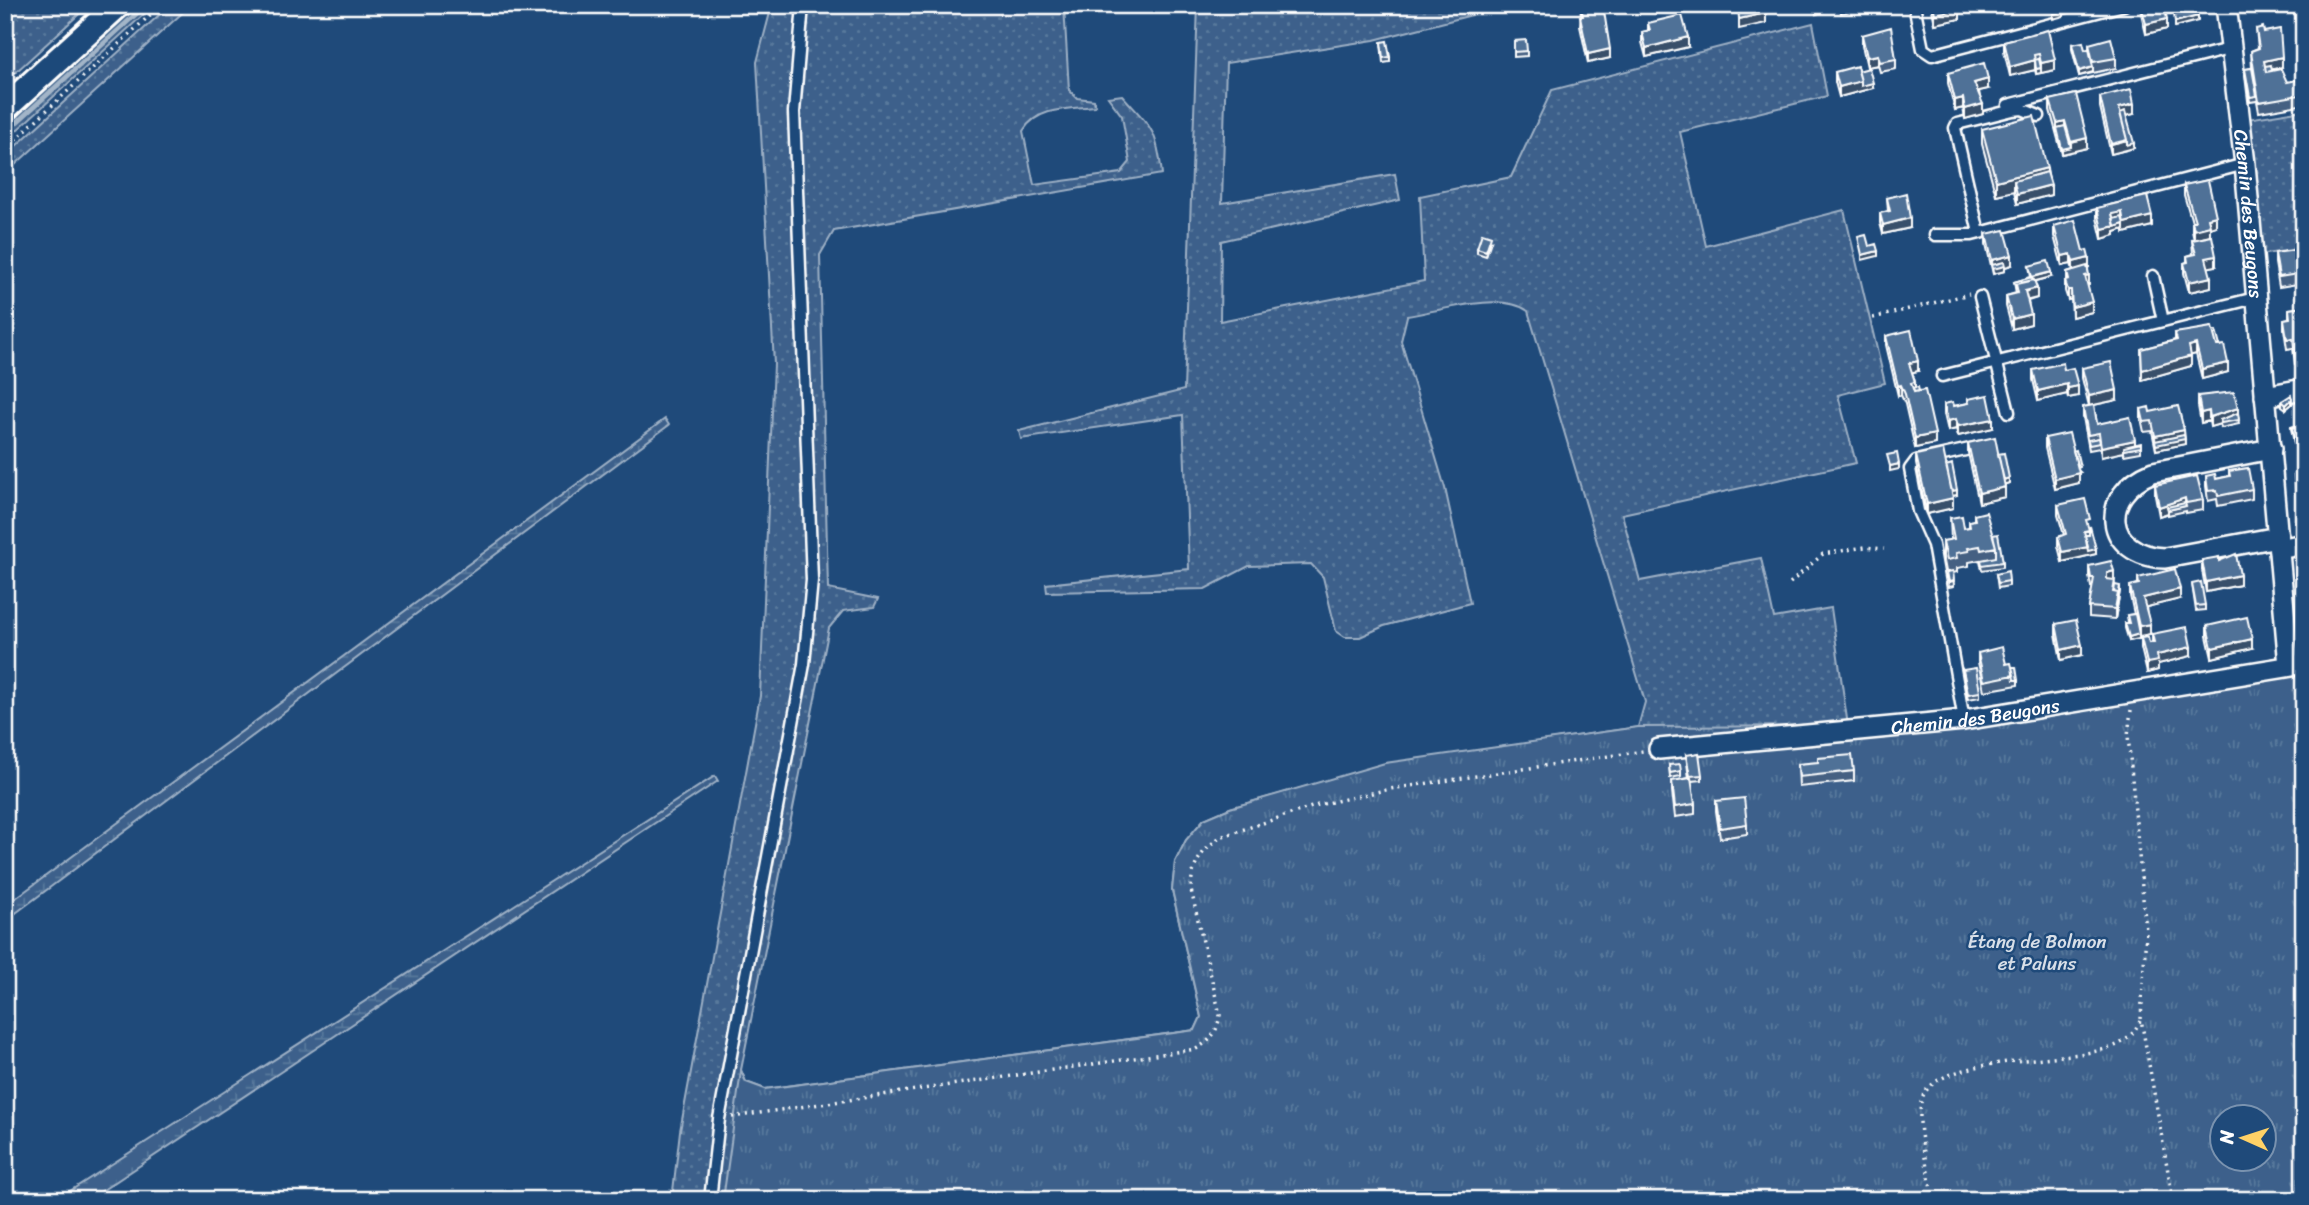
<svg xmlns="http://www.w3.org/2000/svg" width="2309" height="1205" viewBox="0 0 2309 1205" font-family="Sriracha,sans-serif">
  <defs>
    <pattern id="grass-dots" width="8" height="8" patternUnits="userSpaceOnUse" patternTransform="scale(1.75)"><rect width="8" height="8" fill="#3c618b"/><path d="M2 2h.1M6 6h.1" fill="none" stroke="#59799c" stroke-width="1.8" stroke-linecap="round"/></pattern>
    <pattern id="wetland-marsh" width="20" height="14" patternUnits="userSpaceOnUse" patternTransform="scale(1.75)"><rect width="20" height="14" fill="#3c618b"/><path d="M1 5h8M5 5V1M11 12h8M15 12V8" fill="none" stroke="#59799c"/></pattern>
    <pattern id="park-tufts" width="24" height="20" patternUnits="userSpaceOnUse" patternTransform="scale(1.75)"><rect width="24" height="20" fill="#3c618b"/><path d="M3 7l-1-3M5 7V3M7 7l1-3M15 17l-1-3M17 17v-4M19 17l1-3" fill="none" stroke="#59799c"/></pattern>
  </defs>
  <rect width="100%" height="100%" fill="#1f4a7a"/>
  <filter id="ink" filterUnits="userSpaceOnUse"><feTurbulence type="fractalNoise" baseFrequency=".0143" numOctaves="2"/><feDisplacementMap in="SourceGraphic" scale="14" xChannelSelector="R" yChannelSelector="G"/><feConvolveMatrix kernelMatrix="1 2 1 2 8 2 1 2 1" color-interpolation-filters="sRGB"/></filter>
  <g filter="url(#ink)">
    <path fill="url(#grass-dots)" stroke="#9eb0c5" stroke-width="2" fill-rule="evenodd" d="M 5,5 L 89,5 L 5,82 Z
      M 132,5 L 154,5 L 5,141 L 5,121 Z
      M 170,5 L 191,5 L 5,174 L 5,156 Z
      M 772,5 L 1064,5 L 1069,90 L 1077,98 L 1094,100 L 1095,106 C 1069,109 1037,107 1023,131 L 1034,185 L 1121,173 L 1130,162 L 1122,116 L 1108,97 L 1122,95 C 1152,129 1156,127 1162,174 L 834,231 L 820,255 L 828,589 L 878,599 L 874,607 L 843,611 L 829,628 L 741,1070 L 746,1082 L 765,1089 L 1195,1030 L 1201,1017 L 1172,890 L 1175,862 L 1186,840 L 1204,819 L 1230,808 L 1385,764 L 1638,727 L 1645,702 L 1528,311 C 1501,291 1439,311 1407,316 L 1401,341 L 1445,488 L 1470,603 L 1384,626 L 1360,637 L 1345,637 L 1336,631 L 1323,577 L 1311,564 L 1249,566 L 1205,589 L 1047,592 L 1046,584 L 1189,569 L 1183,415 L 1021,439 L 1019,431 L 1184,390 L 1198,5 L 1470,5 L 1472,15 L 1374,40 L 1226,63 L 1222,203 L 1395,174 L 1400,200 L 1221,241 L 1220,321 L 1424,281 L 1420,196 L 1511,177 L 1552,90 L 1813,23 L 1827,96 L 1680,132 L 1706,246 L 1844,210 L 1885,383 L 1838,395 L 1856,463 L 1622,514 L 1640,581 L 1761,558 L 1774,618 L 1831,608 L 1848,726 L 2114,713 L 2304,1200 L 1232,1019 L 730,1200 L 672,1200 L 680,1131 L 760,696 L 774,364 L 757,62 ZM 2222,1118 L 2264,1118 L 2264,1160 L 2222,1160 Z
      M 2304,110 L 2304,248 L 2259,255 L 2247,119 Z"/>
    <path fill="url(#wetland-marsh)" stroke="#9eb0c5" stroke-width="2" d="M 665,419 L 669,425 L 5,921 L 5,906 Z
      M 715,776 L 718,781 L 88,1200 L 56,1200 Z"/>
    <path fill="url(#park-tufts)" stroke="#9eb0c5" stroke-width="2" fill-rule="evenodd" d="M 2304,659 L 2304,1200 L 723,1200 L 741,1071 L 746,1082 L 765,1089 L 1195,1030 L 1201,1017 L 1172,890 L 1175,862 L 1186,840 L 1204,819 L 1230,808 L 1385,763 L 1638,727 L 1848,726 L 1956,713 ZM 2222,1118 L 2264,1118 L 2264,1160 L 2222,1160 Z"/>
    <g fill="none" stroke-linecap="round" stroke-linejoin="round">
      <path stroke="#a3b5c8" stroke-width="5" d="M 5,133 L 146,5"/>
      <g stroke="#fff" stroke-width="15">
        <path id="service" d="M 1914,5 L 1923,49 L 1932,55 L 2124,5
          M 2008,105 L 2233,48
          M 1979,233 L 1955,128 L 1957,124 L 2013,110 L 2022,109 L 2039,116
          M 1935,235 L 1972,235 L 2245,164
          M 2153,276 L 2163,321
          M 1980,297 L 2009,412
          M 1942,376 L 2255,298
          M 1964,720 L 1933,545 L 1918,511 L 1910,469 L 1916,461 L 1979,447
          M 710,1200 L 719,1119 L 804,664 L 812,580 L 794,112 L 803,5"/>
      </g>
      <g stroke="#fff" stroke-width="24">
        <g id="minor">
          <path id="s1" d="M 2226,5 L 2245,164 L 2289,666"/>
          <path d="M 2265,396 L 2304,389"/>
          <path d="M 2271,449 L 2153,472 C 2098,494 2103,555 2165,558 L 2278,537"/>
          <path d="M 2279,549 L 2304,544"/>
          <path id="s2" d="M 1659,749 L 1964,720 L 2304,664"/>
        </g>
      </g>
      <g stroke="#fff" stroke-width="30">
        <path id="tertiary" d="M 5,108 L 118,5"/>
      </g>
      <path stroke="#fff" stroke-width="3.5" stroke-dasharray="2 5" stroke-linecap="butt" d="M 5,149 L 161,5
        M 1873,318 L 1969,294
        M 1790,583 L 1823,554 L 1865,547 L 1884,549
        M 2131,710 L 2128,735 L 2146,931 L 2141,1019 L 2173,1200
        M 732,1117 L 1196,1049 C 1212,1040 1217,1032 1220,1015 L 1191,890 C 1191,866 1201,851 1220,837 L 1318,805 L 1390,789 L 1643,751
        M 1932,1200 C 1930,1169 1916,1134 1921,1103 C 1928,1051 2080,1065 2119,1044 C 2129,1039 2135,1031 2140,1021"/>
      <use href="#service" stroke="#1f4a7a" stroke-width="10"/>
      <use href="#minor" stroke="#1f4a7a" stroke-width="19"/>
      <use href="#tertiary" stroke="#1f4a7a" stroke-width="24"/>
    </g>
    <path fill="#456182" stroke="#fff" stroke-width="2" d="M 1814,5 L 1862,5 L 1862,9 L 1841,13 L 1840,7 L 1816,14 Z
      M 1931,5 L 1959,5 L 1960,19 L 1935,24 Z
      M 2139,5 L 2164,5 L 2167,29 L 2146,34 Z
      M 1581,7 L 1610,58 L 1588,63 L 1580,26 Z
      M 1648,23 L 1688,47 L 1646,57 L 1642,42 L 1642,32 L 1648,31 Z
      M 2256,29 L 2264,32 L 2282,67 L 2271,69 L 2272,71 L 2287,82 L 2300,95 L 2300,105 L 2259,112 L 2257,101 L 2250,102 L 2245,69 L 2252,68 L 2251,51 L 2258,48 Z
      M 2048,30 L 2055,70 L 2036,74 L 2035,70 L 2010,76 L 2004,51 L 2004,41 Z
      M 1862,35 L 1896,59 L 1896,69 L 1880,72 L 1878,65 L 1867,67 L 1862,45 Z
      M 1514,41 L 1527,51 L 1527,56 L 1514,57 Z
      M 1381,42 L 1390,57 L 1390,62 L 1383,63 Z
      M 2072,44 L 2085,50 L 2089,49 L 2089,44 L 2116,58 L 2116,68 L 2079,76 L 2072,49 Z
      M 1858,71 L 1873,88 L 1839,97 L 1835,82 L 1835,72 Z
      M 1948,73 L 1988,89 L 1979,91 L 1983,114 L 1965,119 L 1963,108 L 1955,110 L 1948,83 Z
      M 2100,97 L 2134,114 L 2126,116 L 2134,148 L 2111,154 L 2100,107 Z
      M 2050,100 L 2087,148 L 2062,154 L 2050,110 Z
      M 1982,129 L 2047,168 L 2051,195 L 2017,204 L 2014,191 L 1996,195 L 1982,144 Z
      M 2184,185 L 2216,226 L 2210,228 L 2194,240 L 2192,231 L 2192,222 L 2184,195 Z
      M 2147,196 L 2152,226 L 2124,233 L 2124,229 L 2115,232 L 2115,235 L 2102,239 L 2097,218 L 2097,208 Z
      M 1887,198 L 1910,228 L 1883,234 L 1880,223 L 1880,213 L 1888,211 Z
      M 2054,226 L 2083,251 L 2089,267 L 2088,268 L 2089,285 L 2087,285 L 2092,312 L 2072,317 L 2071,299 L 2068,300 L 2065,291 L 2065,281 L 2067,280 L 2067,272 L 2073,270 L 2071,264 L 2062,266 L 2054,236 Z
      M 1986,234 L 2012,265 L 2005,267 L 2005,271 L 1993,274 L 1986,244 Z
      M 2192,240 L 2216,266 L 2208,267 L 2211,287 L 2189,292 L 2184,273 L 2184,263 L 2187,262 L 2187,256 L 2193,254 Z
      M 1491,241 L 1486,256 L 1477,253 L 1477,248 Z
      M 2304,249 L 2304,283 L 2279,287 L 2275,263 L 2275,253 Z
      M 2029,266 L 2051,277 L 2035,281 L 2037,298 L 2028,301 L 2031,324 L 2012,329 L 2006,306 L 2006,296 L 2016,293 L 2014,282 L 2031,277 Z
      M 2304,307 L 2304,363 L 2295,365 L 2293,348 L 2287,349 L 2284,329 L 2284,319 L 2289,318 L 2289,309 Z
      M 2213,331 L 2220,346 L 2228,372 L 2202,379 L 2196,354 L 2191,355 L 2191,366 L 2142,380 L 2141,349 L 2175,340 L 2175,333 Z
      M 1886,336 L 1918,371 L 1912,372 L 1915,382 L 1915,387 L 1935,444 L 1915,448 L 1905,404 L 1901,395 L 1898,396 L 1886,345 Z
      M 2082,368 L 2117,400 L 2094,405 L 2097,424 L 2141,447 L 2141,452 L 2124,455 L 2124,452 L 2101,457 L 2100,447 L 2100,448 L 2089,450 L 2083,417 L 2083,407 L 2089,406 L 2082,378 Z
      M 2033,370 L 2064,370 L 2078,396 L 2068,398 L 2067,394 L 2038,401 L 2033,380 Z
      M 2198,396 L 2238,413 L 2239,424 L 2221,428 L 2220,424 L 2210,427 L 2209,421 L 2201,423 L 2198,406 Z
      M 1968,399 L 1993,428 L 1958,436 L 1956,429 L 1948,431 L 1944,414 L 1944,404 L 1954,406 L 1968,403 Z
      M 2282,401 L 2292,404 L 2286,409 L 2282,406 Z
      M 2141,409 L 2150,412 L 2184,430 L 2185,444 L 2156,450 L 2152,431 L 2144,432 L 2141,418 Z
      M 2304,424 L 2304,459 L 2297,460 L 2291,427 Z
      M 2045,438 L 2080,472 L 2079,472 L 2079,483 L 2055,489 L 2045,448 Z
      M 1968,443 L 1998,454 L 2009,483 L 2005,484 L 2005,497 L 1979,503 L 1968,453 Z
      M 1916,455 L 1946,466 L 1957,495 L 1953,496 L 1953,508 L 1927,514 L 1916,464 Z
      M 2229,471 L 2252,489 L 2252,499 L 2218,506 L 2217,499 L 2208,501 L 2206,486 L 2206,476 L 2216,479 L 2229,476 Z
      M 2304,474 L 2304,505 L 2297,506 L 2294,475 Z
      M 2155,485 L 2203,500 L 2203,510 L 2186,513 L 2186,511 L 2168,515 L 2168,513 L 2159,516 L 2155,495 Z
      M 2058,505 L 2089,530 L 2089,535 L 2096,554 L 2062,562 L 2058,546 L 2058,537 L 2064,535 L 2058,515 Z
      M 1974,515 L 1993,535 L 2003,562 L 2003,567 L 1982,570 L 1980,560 L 1969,562 L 1969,566 L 1957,568 L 1957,572 L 1953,573 L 1954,586 L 1949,587 L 1943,556 L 1943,541 L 1951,540 L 1950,518 L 1964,528 L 1969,527 L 1969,521 L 1974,520 Z
      M 2202,560 L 2219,561 L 2240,585 L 2206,592 L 2202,570 Z
      M 2089,566 L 2114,580 L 2115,585 L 2120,591 L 2115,619 L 2089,617 L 2089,607 L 2093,587 L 2091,587 L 2089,576 Z
      M 1996,574 L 2009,581 L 2009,586 L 1998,588 Z
      M 2138,578 L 2180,599 L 2146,607 L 2150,634 L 2139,636 L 2139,639 L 2129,641 L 2125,628 L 2125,623 L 2128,623 L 2127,615 L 2134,614 L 2130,596 L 2130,586 L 2138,584 Z
      M 2192,584 L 2205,605 L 2205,610 L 2196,611 Z
      M 2056,624 L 2082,655 L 2061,660 L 2056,634 Z
      M 2207,626 L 2252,648 L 2212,658 L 2207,636 Z
      M 2152,634 L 2191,656 L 2158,664 L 2158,670 L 2147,673 L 2141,648 L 2141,638 L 2149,643 L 2152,643 Z
      M 1978,653 L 2006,664 L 2018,680 L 2018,685 L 1984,691 L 1978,662 Z
      M 1963,670 L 1980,692 L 1980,697 L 1968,699 L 1963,675 Z
      M 1686,755 L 1702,775 L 1702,780 L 1691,781 L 1695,804 L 1695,814 L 1675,817 L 1672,791 L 1672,781 L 1689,778 Z
      M 1798,764 L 1854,771 L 1854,781 L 1799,787 Z
      M 1669,765 L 1681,771 L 1681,776 L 1670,778 Z
      M 1716,801 L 1747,824 L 1747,834 L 1720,838 L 1716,811 Z"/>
    <path fill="#384f6a" stroke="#fff" stroke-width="2" d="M 1816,5 L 1844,5 L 1816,14 Z
      M 1960,9 L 1960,19 L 1935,24 L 1935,14 Z
      M 2064,11 L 2064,16 L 2053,19 L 2053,14 Z
      M 1766,13 L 1766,23 L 1739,29 L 1739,19 Z
      M 2198,16 L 2198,21 L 2175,27 L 2175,22 Z
      M 2167,19 L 2167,29 L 2146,34 L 2146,24 Z
      M 1688,37 L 1688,47 L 1646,57 L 1646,48 Z
      M 1610,49 L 1610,58 L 1588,63 L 1588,54 Z
      M 1878,55 L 1878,65 L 1867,67 L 1867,57 Z
      M 2282,57 L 2282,67 L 2265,71 L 2264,61 Z
      M 2035,60 L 2035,70 L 2010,76 L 2010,67 Z
      M 2055,60 L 2055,70 L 2041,73 L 2041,63 Z
      M 2093,67 L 2093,72 L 2079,76 L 2079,71 Z
      M 2041,68 L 2041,73 L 2036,74 L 2036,69 Z
      M 1988,79 L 1988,89 L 1975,92 L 1974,83 Z
      M 1861,81 L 1873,83 L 1873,88 L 1839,97 L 1839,87 Z
      M 1963,98 L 1963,108 L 1955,110 L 1955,100 Z
      M 1983,104 L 1983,114 L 1965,119 L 1965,109 Z
      M 2134,104 L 2134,114 L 2120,117 L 2119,108 Z
      M 2065,121 L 2065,131 L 2057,128 L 2057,133 L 2057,123 Z
      M 2087,138 L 2087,148 L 2062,154 L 2062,149 L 2071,147 L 2071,142 Z
      M 2127,140 L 2134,143 L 2134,148 L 2111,154 L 2111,144 Z
      M 2047,168 L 2047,182 L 2014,181 L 2014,191 L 1996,195 L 1996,181 Z
      M 2051,185 L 2051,195 L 2017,204 L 2017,194 Z
      M 2122,212 L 2122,222 L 2113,224 L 2112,214 Z
      M 2152,216 L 2152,226 L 2124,233 L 2124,223 Z
      M 2216,216 L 2216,226 L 2210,228 L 2210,236 L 2194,240 L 2194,230 L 2208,218 Z
      M 1910,218 L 1910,228 L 1883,234 L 1883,225 Z
      M 2124,224 L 2124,229 L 2115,232 L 2115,235 L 2102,239 L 2102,229 Z
      M 1878,251 L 1878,256 L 1862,260 L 1862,255 Z
      M 2071,254 L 2071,264 L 2062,266 L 2062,256 Z
      M 2012,255 L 2012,265 L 2005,267 L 2005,271 L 1993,274 L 1992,260 Z
      M 2216,256 L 2216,266 L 2206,268 L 2206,258 Z
      M 2089,258 L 2089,267 L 2073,271 L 2073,262 Z
      M 2051,272 L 2051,277 L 2032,282 L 2032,277 Z
      M 2089,275 L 2089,285 L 2085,286 L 2085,276 Z
      M 2211,277 L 2211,287 L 2189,292 L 2189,282 Z
      M 2037,288 L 2037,298 L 2025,301 L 2018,294 Z
      M 2068,290 L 2071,290 L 2071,299 L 2068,300 Z
      M 2092,302 L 2092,312 L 2072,317 L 2072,307 Z
      M 2031,314 L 2031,324 L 2012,329 L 2012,319 Z
      M 2196,344 L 2196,354 L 2189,356 L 2189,346 Z
      M 2191,356 L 2191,366 L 2142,380 L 2142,370 Z
      M 1918,361 L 1918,371 L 1909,373 L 1909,363 Z
      M 2228,363 L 2228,372 L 2202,379 L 2202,369 Z
      M 2067,384 L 2067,394 L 2038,401 L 2038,391 Z
      M 1901,385 L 1901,395 L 1898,396 L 1898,386 Z
      M 2078,386 L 2078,396 L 2068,398 L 2068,388 Z
      M 2117,390 L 2117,400 L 2089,406 L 2089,396 Z
      M 2292,399 L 2292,404 L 2286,409 L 2286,405 Z
      M 2238,408 L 2238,418 L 2220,420 L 2220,424 L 2210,427 L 2210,417 Z
      M 2209,411 L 2209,421 L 2201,423 L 2201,413 Z
      M 1956,419 L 1956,429 L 1948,431 L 1948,421 Z
      M 1993,419 L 1993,428 L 1958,436 L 1958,426 Z
      M 2184,430 L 2185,444 L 2156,450 L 2155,436 Z
      M 1935,434 L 1935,444 L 1915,448 L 1915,438 Z
      M 2135,440 L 2135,448 L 2124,450 L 2124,452 L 2101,457 L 2101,447 Z
      M 1899,464 L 1899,469 L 1890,471 L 1890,466 Z
      M 2079,473 L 2079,483 L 2055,489 L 2055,479 Z
      M 2009,478 L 2009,483 L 2003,485 L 2003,480 Z
      M 2005,487 L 2005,497 L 1979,503 L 1979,493 Z
      M 1957,490 L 1957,495 L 1951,496 L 1951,491 Z
      M 1953,498 L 1953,508 L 1927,514 L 1927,504 Z
      M 2185,498 L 2185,506 L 2168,510 L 2168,513 L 2159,516 L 2159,507 Z
      M 2088,547 L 2096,549 L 2096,554 L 2062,562 L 2062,552 Z
      M 2114,571 L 2114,581 L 2107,583 L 2107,573 Z
      M 2240,575 L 2240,585 L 2206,592 L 2206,582 Z
      M 2120,586 L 2120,591 L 2115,619 L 2115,609 Z
      M 2180,589 L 2180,599 L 2143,608 L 2143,598 Z
      M 2150,624 L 2150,634 L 2139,636 L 2139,639 L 2129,641 L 2129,637 L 2139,634 L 2139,626 Z
      M 2252,639 L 2252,648 L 2212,658 L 2212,648 Z
      M 2082,645 L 2082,655 L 2061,660 L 2061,650 Z
      M 2191,647 L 2191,656 L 2158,664 L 2158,670 L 2147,673 L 2147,663 L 2157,655 Z"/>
    <path fill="#507197" stroke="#fff" stroke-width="2" d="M 1588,5 L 1603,5 L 1610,49 L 1588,54 L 1580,16 L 1583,16 L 1581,7 Z
      M 1738,5 L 1766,5 L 1766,13 L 1739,19 Z
      M 1840,5 L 1854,5 L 1841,8 Z
      M 1933,5 L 1959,5 L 1960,9 L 1935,14 Z
      M 2051,5 L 2062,5 L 2064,11 L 2053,14 Z
      M 2141,5 L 2164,5 L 2167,19 L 2146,24 Z
      M 2196,8 L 2198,16 L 2175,22 L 2174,15 Z
      M 1682,15 L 1688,37 L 1646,48 L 1642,32 L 1650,30 L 1648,23 Z
      M 1891,27 L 1896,59 L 1880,62 L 1878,55 L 1867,57 L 1862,35 Z
      M 2263,27 L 2264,32 L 2280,29 L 2282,57 L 2264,61 L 2266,72 L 2281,69 L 2287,82 L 2297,80 L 2300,95 L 2259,102 L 2251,51 L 2259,48 L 2256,29 Z
      M 2048,30 L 2055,60 L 2041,63 L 2039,54 L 2034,55 L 2035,60 L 2010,67 L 2004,41 Z
      M 2111,38 L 2116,58 L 2093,62 L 2089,44 Z
      M 1526,40 L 1527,51 L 1514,52 L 1514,41 Z
      M 1387,41 L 1390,57 L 1383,58 L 1381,42 Z
      M 2083,42 L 2085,50 L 2089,49 L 2093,67 L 2079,71 L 2072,44 Z
      M 2039,59 L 2041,68 L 2036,69 L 2035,60 L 2034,60 Z
      M 1984,63 L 1988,79 L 1974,83 L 1983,104 L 1965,109 L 1963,98 L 1955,100 L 1948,73 Z
      M 2271,65 L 2272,71 L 2266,72 L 2265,66 Z
      M 1857,66 L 1861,81 L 1839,87 L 1835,72 Z
      M 1869,68 L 1873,83 L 1861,86 L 1861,81 L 1858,71 Z
      M 2252,68 L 2257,96 L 2250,97 L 2245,69 Z
      M 2131,89 L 2134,104 L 2119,108 L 2127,140 L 2111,144 L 2100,97 Z
      M 2076,94 L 2087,138 L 2071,142 L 2065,121 L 2057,123 L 2050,100 Z
      M 2125,111 L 2134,143 L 2127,145 L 2127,140 L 2120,113 Z
      M 2034,116 L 2047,168 L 1996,181 L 1982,129 Z
      M 2065,126 L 2071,147 L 2062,149 L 2057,128 Z
      M 2047,172 L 2051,185 L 2017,194 L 2014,181 Z
      M 2208,180 L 2216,216 L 2208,218 L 2210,226 L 2194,230 L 2192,221 L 2195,221 L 2184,185 Z
      M 1906,193 L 1910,218 L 1883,225 L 1880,213 L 1890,211 L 1887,198 Z
      M 2147,196 L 2152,216 L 2124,223 L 2122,212 L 2112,214 L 2115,226 L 2102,229 L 2097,208 Z
      M 2122,217 L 2124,224 L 2115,227 L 2113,219 Z
      M 2075,220 L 2083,251 L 2087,250 L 2089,258 L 2073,262 L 2071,254 L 2062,256 L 2054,226 Z
      M 2005,230 L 2012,255 L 1992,260 L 1986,234 Z
      M 1482,233 L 1491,236 L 1486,251 L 1477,248 Z
      M 1866,235 L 1869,246 L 1876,244 L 1878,251 L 1862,255 L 1858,237 Z
      M 2212,236 L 2216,256 L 2206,258 L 2211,277 L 2189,282 L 2184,263 L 2188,262 L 2187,256 L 2196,254 L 2192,240 Z
      M 2304,249 L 2304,273 L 2279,277 L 2275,253 Z
      M 2048,261 L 2051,272 L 2032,277 L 2033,280 L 2016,284 L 2016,289 L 2014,282 L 2032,277 L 2029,266 Z
      M 2004,262 L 2005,266 L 1993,269 L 1992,265 Z
      M 2087,266 L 2089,275 L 2085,276 L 2092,302 L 2072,307 L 2071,290 L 2068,290 L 2065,281 L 2069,280 L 2067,272 Z
      M 2034,280 L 2037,288 L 2025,291 L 2031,314 L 2012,319 L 2006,296 L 2018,293 L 2016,284 Z
      M 2304,307 L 2304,353 L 2295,355 L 2293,338 L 2287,339 L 2284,319 L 2290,318 L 2289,309 Z
      M 2212,327 L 2217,346 L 2224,345 L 2228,363 L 2202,369 L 2196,344 L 2189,346 L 2191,356 L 2142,370 L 2141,349 L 2177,340 L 2175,333 Z
      M 1911,330 L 1918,361 L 1909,363 L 1915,382 L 1911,383 L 1914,392 L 1925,390 L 1935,434 L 1915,438 L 1905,394 L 1901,385 L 1898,386 L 1886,336 Z
      M 2213,331 L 2216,331 L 2220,346 L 2217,346 Z
      M 2111,362 L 2117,390 L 2089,396 L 2082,368 Z
      M 2063,363 L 2064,370 L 2073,368 L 2078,386 L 2068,388 L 2067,384 L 2038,391 L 2033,370 Z
      M 1918,387 L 1919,391 L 1914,392 L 1913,388 Z
      M 2234,392 L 2238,408 L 2210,417 L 2209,411 L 2201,413 L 2198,396 Z
      M 1988,395 L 1993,419 L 1958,426 L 1956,419 L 1948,421 L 1944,404 L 1953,402 L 1954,406 L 1969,403 L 1968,399 Z
      M 2291,395 L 2292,399 L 2286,405 L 2282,401 Z
      M 2094,405 L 2097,424 L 2130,417 L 2135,440 L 2101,447 L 2099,433 L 2088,435 L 2083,407 Z
      M 2178,406 L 2184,430 L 2155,436 L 2152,421 L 2144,422 L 2141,409 L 2149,407 L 2150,412 Z
      M 2238,413 L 2239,420 L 2221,423 L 2220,420 Z
      M 2304,424 L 2304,426 L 2292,428 L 2292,433 L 2291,427 Z
      M 2304,426 L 2304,449 L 2297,450 L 2292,428 Z
      M 2069,433 L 2079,473 L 2055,479 L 2045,438 Z
      M 2184,435 L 2185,439 L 2156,445 L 2155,441 Z
      M 1995,437 L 2005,487 L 1979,493 L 1968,443 Z
      M 2099,438 L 2100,443 L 2089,445 L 2088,440 Z
      M 2141,443 L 2141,447 L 2124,450 L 2124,447 Z
      M 1943,449 L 1953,498 L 1927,504 L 1916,455 Z
      M 2076,450 L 2080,467 L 2078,468 L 2073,451 Z
      M 1897,453 L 1899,464 L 1890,466 L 1887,455 Z
      M 2004,453 L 2009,478 L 2004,480 L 1998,454 Z
      M 1952,464 L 1957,490 L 1952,491 L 1946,466 Z
      M 2248,468 L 2252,489 L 2218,496 L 2217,490 L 2208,491 L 2206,476 L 2215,474 L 2216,479 L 2230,476 L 2229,471 Z
      M 2304,474 L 2304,495 L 2297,496 L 2294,475 Z
      M 2197,476 L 2203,500 L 2186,503 L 2185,498 L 2159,507 L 2155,485 Z
      M 2085,499 L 2090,519 L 2086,520 L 2089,530 L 2084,531 L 2088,547 L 2062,552 L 2058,537 L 2066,534 L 2058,505 Z
      M 2185,503 L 2186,506 L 2168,510 L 2167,507 Z
      M 1986,512 L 1996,547 L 1981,550 L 1980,546 L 1968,548 L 1969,551 L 1956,553 L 1957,558 L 1947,560 L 1943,541 L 1954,539 L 1950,518 L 1962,516 L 1964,528 L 1970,527 L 1969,521 L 1975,520 L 1974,515 Z
      M 2090,526 L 2096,549 L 2088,551 L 2085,535 L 2089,535 Z
      M 1998,534 L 2003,562 L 1982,565 L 1981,560 L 1996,557 L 1996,547 L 1993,535 Z
      M 2236,554 L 2240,575 L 2206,582 L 2202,560 L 2219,557 L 2219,561 Z
      M 2111,561 L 2114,571 L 2107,573 L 2107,579 L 2115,580 L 2113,592 L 2118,593 L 2115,609 L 2089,607 L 2094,578 L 2091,578 L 2089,566 Z
      M 2175,569 L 2180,589 L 2143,598 L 2150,624 L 2139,626 L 2130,586 L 2139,584 L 2138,578 Z
      M 1953,571 L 1954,581 L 1949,582 L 1947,572 Z
      M 2008,571 L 2009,581 L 1998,583 L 1996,574 Z
      M 2201,582 L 2205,605 L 2196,606 L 2192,584 Z
      M 2115,585 L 2120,586 L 2118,598 L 2118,593 L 2114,592 Z
      M 2135,614 L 2139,634 L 2129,637 L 2125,623 L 2129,623 L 2127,615 Z
      M 2247,617 L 2252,639 L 2212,648 L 2207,626 Z
      M 2076,620 L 2082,645 L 2061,650 L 2056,624 Z
      M 2187,627 L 2191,647 L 2157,655 L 2158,661 L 2147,663 L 2141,638 L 2148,637 L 2149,643 L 2154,642 L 2152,634 Z
      M 2002,647 L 2006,664 L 2011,663 L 2014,675 L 1984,681 L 1978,653 Z
      M 2012,667 L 2016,667 L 2018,680 L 2014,680 Z
      M 1976,668 L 1980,692 L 1968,694 L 1963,670 Z
      M 1699,753 L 1702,775 L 1690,776 L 1686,755 Z
      M 1852,755 L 1854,771 L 1799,777 L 1798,764 L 1818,762 L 1818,758 Z
      M 1680,764 L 1681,771 L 1670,773 L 1669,765 Z
      M 1691,778 L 1695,804 L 1675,807 L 1672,781 Z
      M 1744,798 L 1747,824 L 1720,828 L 1716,801 Z"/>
  </g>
  <g text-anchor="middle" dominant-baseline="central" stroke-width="5" stroke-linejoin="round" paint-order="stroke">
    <g font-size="19" fill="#fff" stroke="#1f4a7a">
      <text stroke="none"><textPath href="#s1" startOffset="210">Chemin des Beugons</textPath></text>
      <text stroke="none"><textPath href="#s2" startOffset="318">Chemin des Beugons</textPath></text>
    </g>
    <g font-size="19" fill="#d8dfe8" stroke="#1f4a7a">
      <text x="2037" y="941">Étang de Bolmon<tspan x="2037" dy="22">et Paluns</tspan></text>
    </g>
  </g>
  <rect width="2309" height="1205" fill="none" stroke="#1f4a7a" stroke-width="28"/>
  <rect x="14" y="14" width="2281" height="1177" fill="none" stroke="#fff" stroke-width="2.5" filter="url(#ink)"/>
  <g transform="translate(2243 1138) rotate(273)"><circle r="33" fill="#1f4a7a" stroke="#7992af" stroke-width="2"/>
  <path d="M0-5L12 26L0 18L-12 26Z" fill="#ffd166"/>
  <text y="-10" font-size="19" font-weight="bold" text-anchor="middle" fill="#ffffff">N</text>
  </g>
</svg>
